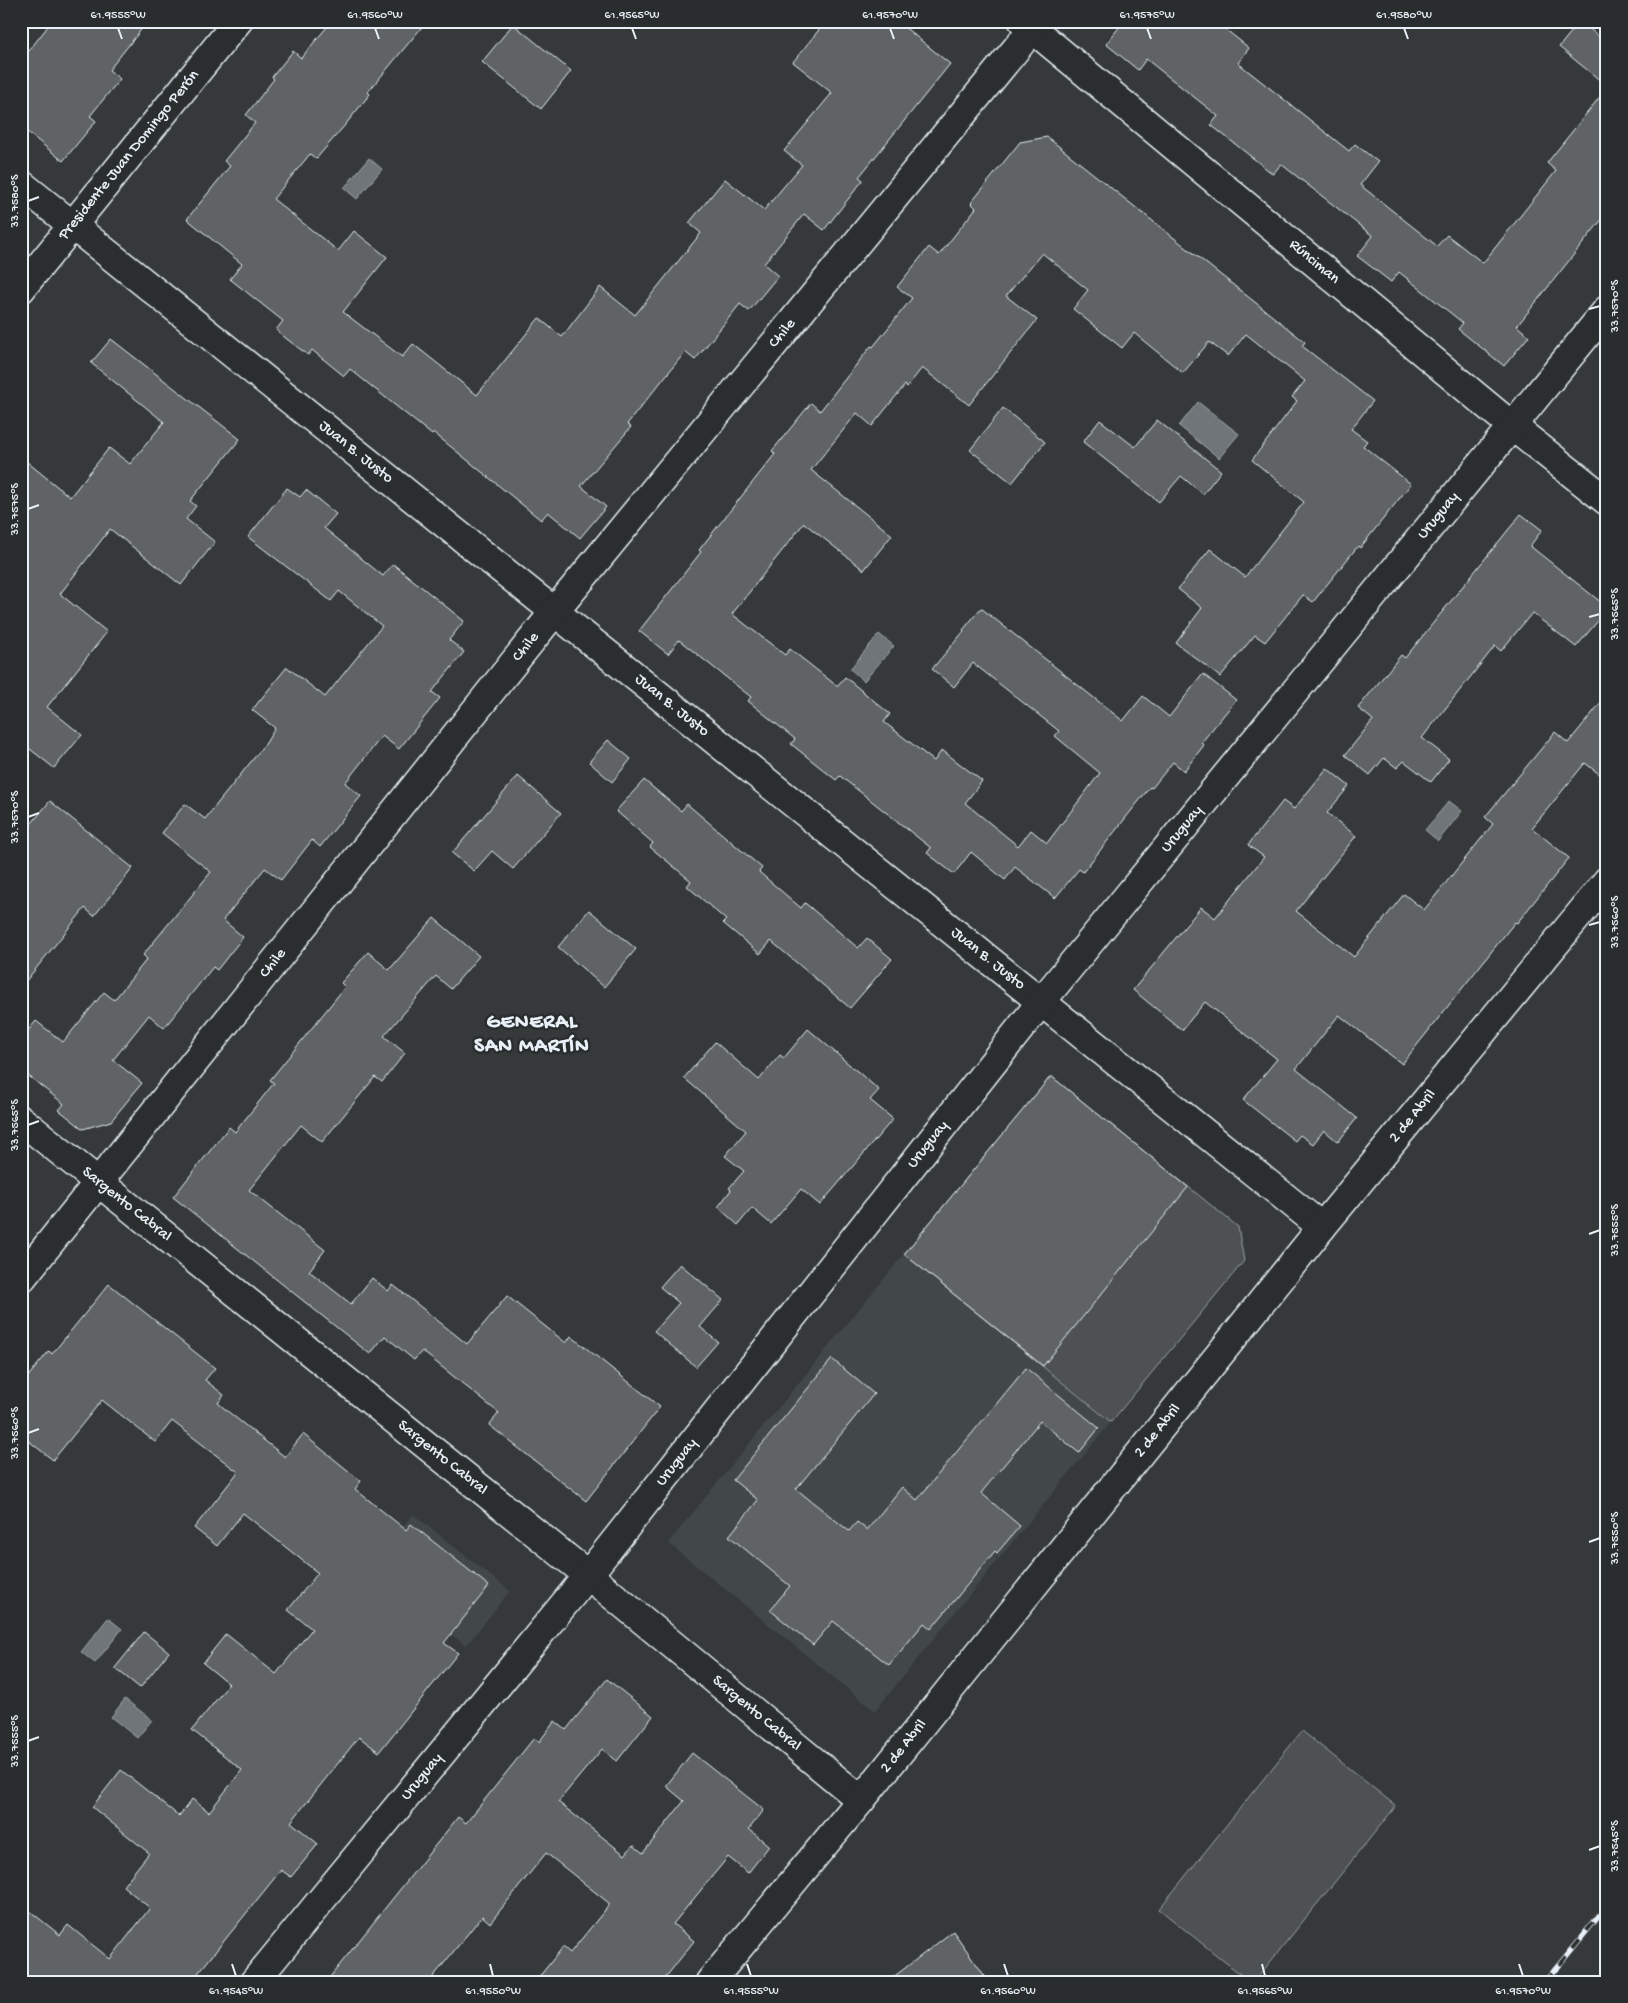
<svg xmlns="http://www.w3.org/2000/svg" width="1628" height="2003" viewBox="0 0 1628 2003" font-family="'Gochi Hand',sans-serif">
  <rect width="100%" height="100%" fill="#35393a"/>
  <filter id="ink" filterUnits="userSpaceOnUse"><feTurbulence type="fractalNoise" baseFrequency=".02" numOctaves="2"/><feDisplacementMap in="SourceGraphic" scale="10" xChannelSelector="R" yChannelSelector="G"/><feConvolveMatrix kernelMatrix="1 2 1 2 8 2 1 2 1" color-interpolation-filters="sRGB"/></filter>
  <g filter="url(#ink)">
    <path fill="#424647" d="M 904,1254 L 1111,1422 L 999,1559 L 910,1487 L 910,1488 L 998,1560 L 875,1711 L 668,1543 Z
      M 413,1514 L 510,1591 L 466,1646 L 370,1569 Z"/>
    <path fill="#4d5152" stroke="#9aa1a5" d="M 1051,1076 L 1238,1227 L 1244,1261 L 1111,1422 L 904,1254 Z
      M 1302,1731 L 1396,1806 L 1254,1982 L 1250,1982 L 1159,1909 Z"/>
    <path fill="#707579" stroke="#a0a7ac" d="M 369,158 L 382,169 L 357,199 L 344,188 Z
      M 1198,402 L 1239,434 L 1219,458 L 1179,426 Z
      M 879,634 L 894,646 L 864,681 L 850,669 Z
      M 1449,801 L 1462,811 L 1438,841 L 1425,830 Z
      M 108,1618 L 122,1629 L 95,1663 L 81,1652 Z
      M 125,1699 L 152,1720 L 137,1738 L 111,1717 Z"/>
    <path fill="#5f6365" stroke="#e8f1f8" d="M 52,21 L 148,21 L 109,70 L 120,79 L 90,116 L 96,121 L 63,161 L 21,127 L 21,61 Z
      M 332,21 L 427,21 L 368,92 L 370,94 L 345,125 L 316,159 L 310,154 L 273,199 L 338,251 L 354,231 L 387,257 L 343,312 L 402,357 L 413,344 L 477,395 L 539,318 L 562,337 L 600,287 L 635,315 L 701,233 L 689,223 L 725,179 L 764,210 L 802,165 L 784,151 L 832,93 L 793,62 L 826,21 L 897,21 L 950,64 L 859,177 L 863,180 L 824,230 L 804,214 L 764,264 L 778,276 L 749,311 L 740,304 L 695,360 L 685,352 L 627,424 L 631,427 L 581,486 L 606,507 L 580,538 L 548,512 L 541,520 L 434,433 L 432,435 L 350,369 L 344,376 L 312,350 L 308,355 L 288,340 L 276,330 L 283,321 L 230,279 L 242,264 L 187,219 L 230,166 L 224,161 L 255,123 L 246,115 L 274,79 L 272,77 L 293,51 L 301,58 Z
      M 1124,21 L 1215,21 L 1249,48 L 1238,63 L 1349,151 L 1355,144 L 1378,162 L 1360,185 L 1437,246 L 1447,235 L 1483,263 L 1556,171 L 1547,163 L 1607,88 L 1607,213 L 1517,326 L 1529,336 L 1504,366 L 1458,329 L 1463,323 L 1399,272 L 1391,282 L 1357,256 L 1373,236 L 1281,164 L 1273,174 L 1211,125 L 1218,116 L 1146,59 L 1138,70 L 1106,44 Z
      M 1580,21 L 1607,43 L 1607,86 L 1559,47 Z
      M 513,24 L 571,71 L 541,109 L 482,62 Z
      M 1047,137 L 1305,342 L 1302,346 L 1373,401 L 1351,429 L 1367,441 L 1363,446 L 1411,484 L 1360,548 L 1358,546 L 1313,602 L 1303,595 L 1265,642 L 1255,635 L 1220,677 L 1176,643 L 1202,608 L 1178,589 L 1210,549 L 1245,577 L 1304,502 L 1252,460 L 1297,401 L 1292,397 L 1305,381 L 1246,334 L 1228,356 L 1209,342 L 1183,373 L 1134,333 L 1122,348 L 1073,309 L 1088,290 L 1042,253 L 1006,296 L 1037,320 L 969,405 L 922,368 L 907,387 L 905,385 L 872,426 L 857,413 L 811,470 L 892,535 L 864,570 L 804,523 L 732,614 L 785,655 L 790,649 L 837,686 L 845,677 L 890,714 L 884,722 L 934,761 L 942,750 L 982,781 L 965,803 L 1018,846 L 1031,830 L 1047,843 L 1100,773 L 1055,736 L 1059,731 L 973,663 L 954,687 L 932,669 L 964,631 L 963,630 L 981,608 L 1123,721 L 1143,696 L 1169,717 L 1203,674 L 1236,700 L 1201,743 L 1204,745 L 1184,771 L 1173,762 L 1152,788 L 1150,787 L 1083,872 L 1079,869 L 1055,898 L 1015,867 L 1005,880 L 971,852 L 954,874 L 927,853 L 931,848 L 840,776 L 836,780 L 791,744 L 795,739 L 748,701 L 751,697 L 679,640 L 668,654 L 639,631 L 701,552 L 699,550 L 775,454 L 772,451 L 811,403 L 820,411 L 871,346 L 873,347 L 912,298 L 897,287 L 929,247 L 939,255 L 976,208 L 971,203 L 1020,142 Z
      M 111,339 L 240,439 L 190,501 L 196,506 L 186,519 L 215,542 L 181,585 L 110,529 L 60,594 L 107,632 L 47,707 L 82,735 L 54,768 L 21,742 L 21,457 L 70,497 L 109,448 L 130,464 L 164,422 L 91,363 Z
      M 1003,408 L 1045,442 L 1012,483 L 970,450 Z
      M 1100,420 L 1135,447 L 1157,420 L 1221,471 L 1203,494 L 1181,476 L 1159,502 L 1083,442 Z
      M 287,488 L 300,497 L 306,490 L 336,514 L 324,528 L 383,576 L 393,564 L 464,621 L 449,640 L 464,652 L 432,692 L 440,698 L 399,749 L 382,736 L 345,783 L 361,796 L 320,847 L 312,840 L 281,880 L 265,868 L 223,920 L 243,937 L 217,970 L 213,967 L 164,1028 L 149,1015 L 113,1060 L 142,1083 L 111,1121 L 83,1129 L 59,1110 L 64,1104 L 21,1070 L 21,1039 L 36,1021 L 63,1042 L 104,992 L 114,1000 L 147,959 L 143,955 L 211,872 L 162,833 L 185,804 L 205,819 L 266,743 L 275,728 L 252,710 L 287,667 L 325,697 L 382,626 L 339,591 L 331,601 L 248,537 Z
      M 1521,514 L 1542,530 L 1530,546 L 1607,607 L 1607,610 L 1576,647 L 1532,613 L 1501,651 L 1495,646 L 1422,738 L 1449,759 L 1431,782 L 1404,761 L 1397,768 L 1384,758 L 1370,775 L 1345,755 L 1373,720 L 1358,708 L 1401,655 L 1405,658 Z
      M 1607,695 L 1607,780 L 1585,763 L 1532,828 L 1569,858 L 1517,923 L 1515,922 L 1402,1064 L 1339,1015 L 1296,1069 L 1357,1118 L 1338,1142 L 1324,1130 L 1313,1144 L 1300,1135 L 1295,1141 L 1243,1100 L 1277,1059 L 1205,1002 L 1182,1030 L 1133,990 L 1201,907 L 1215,918 L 1264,857 L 1248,845 L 1283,801 L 1294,809 L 1327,768 L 1349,786 L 1327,813 L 1356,836 L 1296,911 L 1354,957 L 1404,894 L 1424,910 L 1493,824 L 1485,817 L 1555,732 L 1568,743 Z
      M 608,740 L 631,759 L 612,782 L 589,762 Z
      M 518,776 L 561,813 L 513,869 L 492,851 L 474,871 L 452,853 Z
      M 644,780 L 681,811 L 687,804 L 762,868 L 759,872 L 801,908 L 805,903 L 858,948 L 867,938 L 892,959 L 850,1008 L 771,941 L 760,954 L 723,923 L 726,920 L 687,886 L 691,881 L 650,847 L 653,843 L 616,811 Z
      M 50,801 L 133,868 L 94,916 L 85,908 L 21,987 L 21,836 Z
      M 589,910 L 636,949 L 604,987 L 558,947 Z
      M 434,918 L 479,956 L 451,989 L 436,976 L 384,1036 L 405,1053 L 382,1082 L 375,1077 L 322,1142 L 301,1125 L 249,1190 L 325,1250 L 309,1271 L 351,1304 L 372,1278 L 388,1291 L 393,1285 L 467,1344 L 507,1296 L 566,1343 L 571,1336 L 660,1407 L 586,1501 L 489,1425 L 499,1413 L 422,1351 L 414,1360 L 385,1336 L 370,1354 L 173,1197 L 229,1127 L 235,1132 L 274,1083 L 270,1080 L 345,987 L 341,983 L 368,952 L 389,970 Z
      M 808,1029 L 879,1090 L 870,1100 L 893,1119 L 820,1205 L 801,1189 L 771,1224 L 752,1208 L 738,1225 L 718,1207 L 731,1190 L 729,1188 L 744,1171 L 725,1156 L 746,1131 L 684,1078 L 715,1042 L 759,1080 L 780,1055 L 784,1058 Z
      M 1051,1076 L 1188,1187 L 1043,1366 L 904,1254 Z
      M 680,1264 L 723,1300 L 700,1327 L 718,1342 L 696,1367 L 654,1331 L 679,1303 L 660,1287 Z
      M 109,1284 L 215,1368 L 205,1380 L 224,1395 L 218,1403 L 231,1414 L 285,1457 L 303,1434 L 361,1481 L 355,1489 L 406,1530 L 411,1524 L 489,1586 L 444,1643 L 458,1653 L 379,1752 L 359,1737 L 291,1822 L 318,1844 L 291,1877 L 281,1870 L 191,1982 L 21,1982 L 21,1904 L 60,1935 L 68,1925 L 110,1959 L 150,1908 L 123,1886 L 149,1853 L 92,1807 L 121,1770 L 179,1816 L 192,1799 L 209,1812 L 242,1770 L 192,1730 L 229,1684 L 203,1663 L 226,1634 L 276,1674 L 312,1629 L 288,1610 L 318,1573 L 243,1513 L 217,1546 L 194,1528 L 238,1472 L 172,1421 L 155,1442 L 102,1400 L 53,1460 L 21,1435 L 21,1385 L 49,1351 L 52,1354 Z
      M 832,1359 L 874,1394 L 796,1489 L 849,1531 L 857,1522 L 867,1530 L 902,1487 L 917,1500 L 1026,1368 L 1099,1428 L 1079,1453 L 1040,1421 L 981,1493 L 1020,1526 L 997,1553 L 995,1551 L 931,1629 L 924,1623 L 889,1665 L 833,1621 L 813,1645 L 770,1610 L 790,1586 L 729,1536 L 758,1500 L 733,1480 Z
      M 144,1632 L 169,1652 L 140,1688 L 115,1668 Z
      M 607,1679 L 653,1716 L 617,1761 L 602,1749 L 558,1802 L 625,1855 L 633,1845 L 643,1853 L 684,1801 L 666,1786 L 692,1753 L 764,1810 L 749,1829 L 769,1846 L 748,1873 L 728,1857 L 673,1924 L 694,1941 L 662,1982 L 535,1982 L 563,1947 L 570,1953 L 610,1904 L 546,1853 L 490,1923 L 482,1916 L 429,1982 L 326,1982 L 458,1817 L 466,1823 L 534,1738 L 539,1742 L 555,1721 L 566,1730 Z
      M 953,1931 L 989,1982 L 887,1982 Z"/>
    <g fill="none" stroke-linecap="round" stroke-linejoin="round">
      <g stroke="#e8f1f8" stroke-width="31">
        <g id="minor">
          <path id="s1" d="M 1023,21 L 1512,426 L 1607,501"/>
          <path id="s2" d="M 21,184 L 1322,1227"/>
          <path id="s3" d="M 21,289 L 238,21"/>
          <path id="s4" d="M 21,1120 L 588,1575 L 861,1800"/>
          <path id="s5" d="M 21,1279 L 555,611 L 1039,21"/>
          <path id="s6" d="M 254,1982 L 588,1575 L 1041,1002 L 1607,310"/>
        </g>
      </g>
      <g stroke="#e8f1f8" stroke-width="31">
        <g id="major">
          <path id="s7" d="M 710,1982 L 861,1800 L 1322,1227 L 1607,881"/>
        </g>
      </g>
      <use href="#minor" stroke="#2a2d2e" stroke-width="28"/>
      <use href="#major" stroke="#2a2d2e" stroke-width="28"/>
      <g stroke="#e8f1f8" stroke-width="5.5">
        <path id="rail" d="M 1545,1982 L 1607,1906"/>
      </g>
      <use href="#rail" stroke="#2a2d2e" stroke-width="4" stroke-dasharray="11" stroke-linecap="butt"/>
    </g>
  </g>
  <path fill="none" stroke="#e8f1f8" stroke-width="2" d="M 118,28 L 122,39M 375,28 L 379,39M 632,28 L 636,39M 890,28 L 894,39M 1147,28 L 1151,39M 1404,28 L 1408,39M 28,201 L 39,197M 1589,309 L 1600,306M 28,509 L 39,505M 1589,617 L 1600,614M 28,817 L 39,813M 1589,925 L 1600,922M 28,1125 L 39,1121M 1589,1234 L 1600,1230M 28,1433 L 39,1429M 1589,1542 L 1600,1538M 28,1741 L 39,1737M 1589,1850 L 1600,1846M 232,1964 L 236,1976M 490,1964 L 493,1976M 747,1964 L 751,1976M 1004,1964 L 1008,1976M 1262,1964 L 1265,1976M 1519,1964 L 1523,1976"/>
  <g text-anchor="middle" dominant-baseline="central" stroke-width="5" stroke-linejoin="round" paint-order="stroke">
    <g font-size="16" fill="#e8f1f8" stroke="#2a2d2e">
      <text stroke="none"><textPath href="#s3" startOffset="172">Presidente Juan Domingo Perón</textPath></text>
      <text stroke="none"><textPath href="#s1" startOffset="378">Rúnciman</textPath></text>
      <text stroke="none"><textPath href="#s5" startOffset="1214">Chile</textPath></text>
      <text stroke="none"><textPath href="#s2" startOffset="429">Juan B. Justo</textPath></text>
      <text stroke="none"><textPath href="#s6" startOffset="1885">Uruguay</textPath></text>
      <text stroke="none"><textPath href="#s5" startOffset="809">Chile</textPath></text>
      <text stroke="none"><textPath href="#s2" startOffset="834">Juan B. Justo</textPath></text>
      <text stroke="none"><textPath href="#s6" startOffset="1480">Uruguay</textPath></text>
      <text stroke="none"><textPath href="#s2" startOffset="1239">Juan B. Justo</textPath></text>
      <text stroke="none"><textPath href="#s5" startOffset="404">Chile</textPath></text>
      <text stroke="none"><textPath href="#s7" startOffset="1115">2 de Abril</textPath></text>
      <text stroke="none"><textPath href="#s6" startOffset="1075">Uruguay</textPath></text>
      <text stroke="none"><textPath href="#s4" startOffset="135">Sargento Cabral</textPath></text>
      <text stroke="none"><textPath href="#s7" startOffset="710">2 de Abril</textPath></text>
      <text stroke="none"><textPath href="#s4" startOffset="540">Sargento Cabral</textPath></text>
      <text stroke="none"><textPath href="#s6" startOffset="670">Uruguay</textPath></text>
      <text stroke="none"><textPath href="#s4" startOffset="945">Sargento Cabral</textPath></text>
      <text stroke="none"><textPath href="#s7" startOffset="305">2 de Abril</textPath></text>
      <text stroke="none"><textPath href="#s6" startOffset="265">Uruguay</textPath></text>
    </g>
    <g font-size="21" font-weight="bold" letter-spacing="1" fill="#e8f1f8" stroke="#2a2d2e">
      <text x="532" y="1023">GENERAL<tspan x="532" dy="24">SAN MARTÍN</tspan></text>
    </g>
  </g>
  <rect width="1628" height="2003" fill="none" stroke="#2a2d2e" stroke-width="55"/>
  <rect x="28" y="28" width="1572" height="1948" fill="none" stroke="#e8f1f8" stroke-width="2"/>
  <g font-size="12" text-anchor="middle" fill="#e8f1f8">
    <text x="118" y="18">61.9555°W</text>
    <text x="375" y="18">61.9560°W</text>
    <text x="632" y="18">61.9565°W</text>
    <text x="890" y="18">61.9570°W</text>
    <text x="1147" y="18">61.9575°W</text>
    <text x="1404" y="18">61.9580°W</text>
    <text transform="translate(14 201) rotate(-90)" y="4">33.7580°S</text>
    <text transform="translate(1614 306) rotate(-90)" y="4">33.7570°S</text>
    <text transform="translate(14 509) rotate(-90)" y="4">33.7575°S</text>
    <text transform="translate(1614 614) rotate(-90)" y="4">33.7565°S</text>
    <text transform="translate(14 817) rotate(-90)" y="4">33.7570°S</text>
    <text transform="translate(1614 922) rotate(-90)" y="4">33.7560°S</text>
    <text transform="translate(14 1125) rotate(-90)" y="4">33.7565°S</text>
    <text transform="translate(1614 1230) rotate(-90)" y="4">33.7555°S</text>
    <text transform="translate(14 1433) rotate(-90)" y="4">33.7560°S</text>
    <text transform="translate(1614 1538) rotate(-90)" y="4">33.7550°S</text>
    <text transform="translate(14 1741) rotate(-90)" y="4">33.7555°S</text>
    <text transform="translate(1614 1846) rotate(-90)" y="4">33.7545°S</text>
    <text x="236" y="1994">61.9545°W</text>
    <text x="493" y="1994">61.9550°W</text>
    <text x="751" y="1994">61.9555°W</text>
    <text x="1008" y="1994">61.9560°W</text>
    <text x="1265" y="1994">61.9565°W</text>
    <text x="1523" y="1994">61.9570°W</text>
  </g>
</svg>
